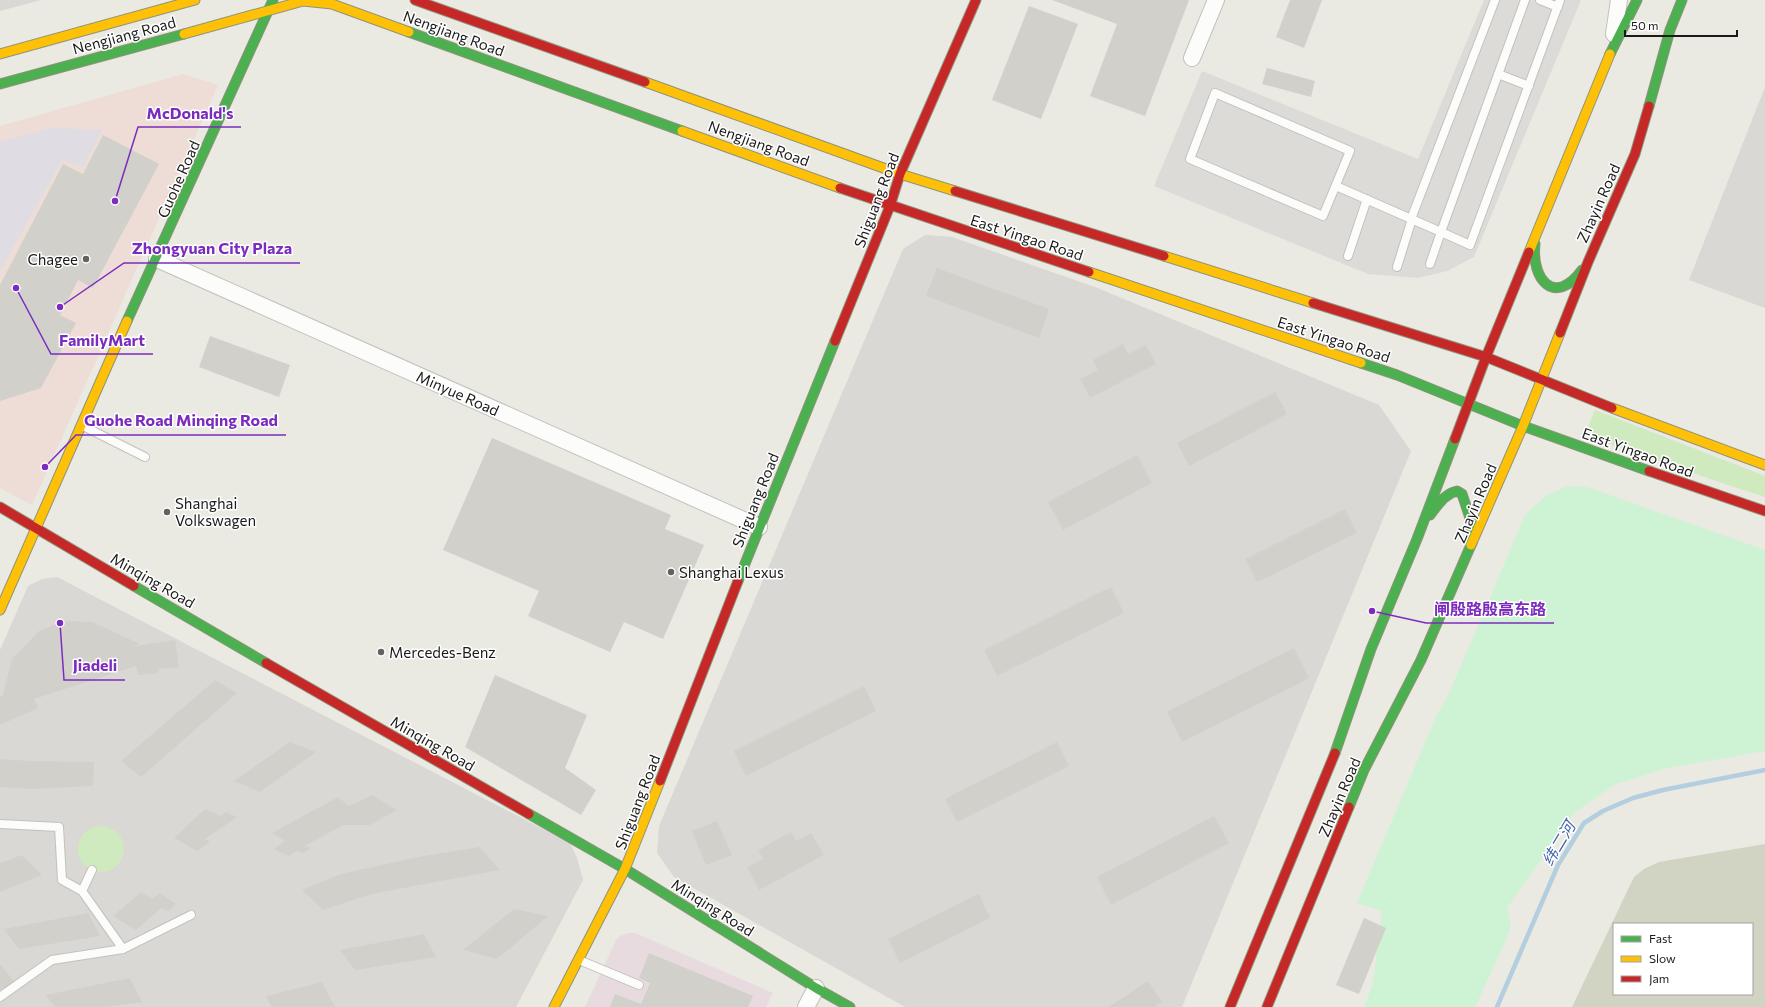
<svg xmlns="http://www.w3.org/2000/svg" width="1765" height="1007" viewBox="0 0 1765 1007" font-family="Commissioner,'Noto Sans SC',sans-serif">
  <rect width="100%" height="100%" fill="#eae9e2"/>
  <path fill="#d9d8d4" d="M 0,0 L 41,0 L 0,11 Z
    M 1765,87 L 1765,308 L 1689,280 Z
    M 925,235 L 952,237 L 1095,287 L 1379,405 L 1411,451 L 1182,1007 L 905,1007 L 674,877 L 657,853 L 659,826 L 903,249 Z
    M 57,577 L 570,843 L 577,858 L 583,880 L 516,1007 L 0,1007 L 0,650 L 28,586 L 42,579 Z"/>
  <path fill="#edddd6" d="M 183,74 L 218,85 L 32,505 L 0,488 L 0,126 Z"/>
  <path fill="#e8dbe0" d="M 629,933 L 635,933 L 773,993 L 766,1007 L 585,1007 L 616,940 L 620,936 Z"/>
  <path fill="#d1d4c3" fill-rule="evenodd" d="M 1765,844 L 1765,1007 L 1572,1007 L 1634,877 L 1644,869 L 1659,862 ZM 1614,924 L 1752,924 L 1752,994 L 1614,994 Z"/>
  <path fill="#ceeabe" d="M 1595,410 L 1765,476 L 1765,497 L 1719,482 L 1585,435 Z
    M78 849a23 23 0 1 1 46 0a23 23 0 1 1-46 0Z"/>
  <path fill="#cef3d4" d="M 1568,486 L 1587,487 L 1765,550 L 1765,751 L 1667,768 L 1614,785 L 1574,813 L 1507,908 L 1511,925 L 1505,942 L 1475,1007 L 1364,1007 L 1373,983 L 1382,911 L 1357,903 L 1435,719 L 1451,689 L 1525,515 L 1547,495 Z"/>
  <path fill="#dcdbd8" d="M 1484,0 L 1581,0 L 1474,257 L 1447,271 L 1418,278 L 1368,274 L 1154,186 L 1202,71 L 1418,159 Z"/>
  <path fill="#dfdde3" d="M 52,128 L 102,130 L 83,167 L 62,160 L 0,271 L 0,142 Z"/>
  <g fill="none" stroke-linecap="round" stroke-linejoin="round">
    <path stroke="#b3cedf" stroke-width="4.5" d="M 1497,1007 L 1558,865 L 1584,823 L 1603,811 L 1633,798 L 1663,790 L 1765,770"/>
  </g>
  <path fill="#d2d0cb" d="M 1052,0 L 1189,0 L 1145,116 L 1090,96 L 1117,24 Z
    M 1290,0 L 1322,0 L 1304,48 L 1276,37 Z
    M 1029,6 L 1078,24 L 1041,119 L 992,100 Z
    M 1267,68 L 1315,81 L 1311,97 L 1262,84 Z
    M 103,135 L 159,164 L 93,288 L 78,280 L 60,315 L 76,323 L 41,388 L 0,401 L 0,285 L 63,164 L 83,174 Z
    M 937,268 L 1049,309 L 1039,338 L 926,296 Z
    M 210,336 L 290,365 L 279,397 L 199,367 Z
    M 1123,344 L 1128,354 L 1146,345 L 1156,364 L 1090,398 L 1080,379 L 1098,370 L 1093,360 Z
    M 1275,392 L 1287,414 L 1189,466 L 1177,443 Z
    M 492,438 L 671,515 L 665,529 L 704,545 L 663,639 L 624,622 L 610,652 L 528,616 L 539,591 L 443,550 Z
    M 1137,455 L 1152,483 L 1063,530 L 1048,502 Z
    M 1345,509 L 1357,533 L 1257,582 L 1245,559 Z
    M 1111,587 L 1124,613 L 997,676 L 984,650 Z
    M 63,621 L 92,622 L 140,644 L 129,647 L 175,640 L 179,667 L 158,669 L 158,673 L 138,675 L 136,666 L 34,699 L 38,708 L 0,725 L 0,697 L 3,695 L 12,659 L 39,631 Z
    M 1294,648 L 1309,678 L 1182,742 L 1167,712 Z
    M 495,675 L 587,715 L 565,768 L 596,790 L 581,815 L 465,747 Z
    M 215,680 L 237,693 L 141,777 L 121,761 Z
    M 864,686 L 876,711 L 746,776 L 734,751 Z
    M 290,742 L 316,752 L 260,792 L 234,781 Z
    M 1057,742 L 1069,766 L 957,822 L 945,799 Z
    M 0,759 L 30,761 L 94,762 L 93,786 L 31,789 L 0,787 Z
    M 372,795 L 397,810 L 370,825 L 344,825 L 304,846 L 311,848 L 303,853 L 296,851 L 289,856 L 274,849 L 285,841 L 272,833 L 338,797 L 349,806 Z
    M 205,809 L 221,816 L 226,812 L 237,817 L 205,839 L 210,842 L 197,851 L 174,838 Z
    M 1214,816 L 1229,843 L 1111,905 L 1097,877 Z
    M 717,821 L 732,855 L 706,865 L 692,831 Z
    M 791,832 L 796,841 L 811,833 L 824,855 L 759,890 L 747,867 L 763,859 L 758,850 Z
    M 480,847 L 500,870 L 371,894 L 323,910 L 302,890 L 341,874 L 418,857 Z
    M 22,855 L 42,875 L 0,892 L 0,863 Z
    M 141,892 L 152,899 L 160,893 L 176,904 L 168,911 L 161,908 L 136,930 L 113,916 Z
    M 979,894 L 990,918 L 900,963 L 888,939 Z
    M 514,909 L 548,916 L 497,959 L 463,950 Z
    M 88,913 L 100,936 L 19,949 L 4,929 Z
    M 1364,918 L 1386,928 L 1359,994 L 1336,985 Z
    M 424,934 L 436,957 L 355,970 L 340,950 Z
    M 649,953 L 753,996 L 748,1007 L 610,1007 L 615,994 L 641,1004 L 650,983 L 639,978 Z
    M 0,964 L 17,985 L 0,989 Z
    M 130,978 L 142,1002 L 105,1007 L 55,1007 L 46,995 Z
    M 1148,981 L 1162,1002 L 1154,1007 L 1109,1007 Z
    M 322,982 L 335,1007 L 272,1007 L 266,996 Z"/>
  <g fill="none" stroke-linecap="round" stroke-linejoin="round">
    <g stroke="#c2c1be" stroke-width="10">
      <path id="lane" d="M 1540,0 L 1558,7
        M 1498,74 L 1529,86
        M 1215,93 L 1350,151 L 1323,216 L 1190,159 Z
        M 1336,186 L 1441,232 L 1525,0
        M 1411,219 L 1495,0
        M 1348,256 L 1367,199
        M 1430,264 L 1441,232 L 1470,245 L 1560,0
        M 1397,267 L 1412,219
        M 81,425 L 145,457
        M 0,824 L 59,827 L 62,880 L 82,891 L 123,949
        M 82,891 L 92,870
        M 579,960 L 639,985
        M 0,997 L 52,960 L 123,949 L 191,915"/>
    </g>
    <g stroke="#c2c1be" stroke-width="18">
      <path id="street" d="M 1614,34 L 1619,0
        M 1192,58 L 1216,0
        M 157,259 L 759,527
        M 806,1007 L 816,988"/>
    </g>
    <g stroke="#8e947a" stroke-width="11">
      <path id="fast" d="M 409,32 L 682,131
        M 1610,54 L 1637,0
        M 0,84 L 184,34
        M 1649,106 L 1670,30 L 1682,0
        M 1535,244 C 1531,280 1555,307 1582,270
        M 127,321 L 273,0
        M 1361,363 L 1397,375 L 1523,426 L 1649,471
        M 1430,515 C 1438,505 1444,494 1457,491 L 1462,494 L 1471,521 L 1472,543
        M 738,581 L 835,341
        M 134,586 L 266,663
        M 1335,753 L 1371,649 L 1417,539 L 1455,439
        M 1349,807 L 1364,770 L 1421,660 L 1471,545
        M 529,814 L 625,869 L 816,988 L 850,1007"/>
    </g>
    <g stroke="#8e947a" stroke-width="11">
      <path id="slow" d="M 184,34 L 303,1 L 332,4 L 409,32
        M 0,54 L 195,0
        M 645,82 L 900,174 L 955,191
        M 682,131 L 840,188
        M 1529,252 L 1610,54
        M 1164,256 L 1313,303
        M 1089,272 L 1361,363
        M 1612,408 L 1765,465
        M 1471,545 L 1523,426 L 1560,333
        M 0,610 C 43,514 84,417 127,321
        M 554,1007 L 625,869 L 660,781"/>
    </g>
    <g stroke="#8e947a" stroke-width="11">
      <path id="jam" d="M 415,0 L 645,82
        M 840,188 L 1089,272
        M 955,191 L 1164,256
        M 1313,303 L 1486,357 L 1612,408
        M 1560,333 L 1588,262 L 1635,154 L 1649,106
        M 835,341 L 890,206 L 900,174 L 976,0
        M 1455,439 L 1486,357 L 1529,252
        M 1649,471 L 1765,511
        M 0,507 L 134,586
        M 266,663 L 529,814
        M 660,781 L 738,581
        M 1230,1007 L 1335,753
        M 1267,1007 L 1349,807"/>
    </g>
    <use href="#lane" stroke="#fcfcfb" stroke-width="8"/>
    <use href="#street" stroke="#fcfcfb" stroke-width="16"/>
    <use href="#fast" stroke="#4caf50" stroke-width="9"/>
    <use href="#slow" stroke="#ffc107" stroke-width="9"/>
    <use href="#jam" stroke="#c62828" stroke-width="9"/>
  </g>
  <g fill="#636260" stroke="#fff" stroke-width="1.5">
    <circle cx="86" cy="259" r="4"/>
    <circle cx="167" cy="512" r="4"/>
    <circle cx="671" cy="572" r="4"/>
    <circle cx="381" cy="652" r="4"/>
  </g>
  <g text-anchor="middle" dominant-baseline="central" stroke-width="3" stroke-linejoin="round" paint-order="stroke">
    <g font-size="15" fill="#1a1a1a" stroke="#fff">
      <text transform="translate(454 33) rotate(20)">Nengjiang Road</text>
      <text transform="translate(124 35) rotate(-15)">Nengjiang Road</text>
      <text transform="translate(759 143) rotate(20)">Nengjiang Road</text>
      <text transform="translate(178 179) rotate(-66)">Guohe Road</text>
      <text transform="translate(876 200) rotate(-69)">Shiguang Road</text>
      <text transform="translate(1598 203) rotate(-66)">Zhayin Road</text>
      <text transform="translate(1027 237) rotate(18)">East Yingao Road</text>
      <text transform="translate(1334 339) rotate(18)">East Yingao Road</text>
      <text transform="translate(458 393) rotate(24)">Minyue Road</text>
      <text transform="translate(1638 452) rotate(20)">East Yingao Road</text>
      <text transform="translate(755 500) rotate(-68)">Shiguang Road</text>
      <text transform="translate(1475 503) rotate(-67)">Zhayin Road</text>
      <text transform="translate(153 580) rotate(30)">Minqing Road</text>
      <text transform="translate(433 743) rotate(30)">Minqing Road</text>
      <text transform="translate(1339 797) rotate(-67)">Zhayin Road</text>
      <text transform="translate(637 802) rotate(-69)">Shiguang Road</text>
      <text transform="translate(713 907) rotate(32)">Minqing Road</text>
    </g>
    <g font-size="15" fill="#1a1a1a" stroke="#fff" text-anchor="start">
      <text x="78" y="259" text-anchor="end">Chagee</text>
      <text x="175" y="503">Shanghai<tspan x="175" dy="17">Volkswagen</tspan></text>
      <text x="679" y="572">Shanghai Lexus</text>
      <text x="389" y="652">Mercedes-Benz</text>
    </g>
    <g font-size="16" font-style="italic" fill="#4365ad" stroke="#fff">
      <text transform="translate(1558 843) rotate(-59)">纬二河</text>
    </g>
  </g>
  <path fill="none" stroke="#7b2cbf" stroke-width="1.5" d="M115 201L138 127H241M60 307L124 263H300M16 288L51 354H153M45 467L76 435H286M1372 611L1426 623H1554M60 623L64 680H125"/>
  <g fill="#7b2cbf" stroke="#fff" stroke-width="1.5">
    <circle cx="115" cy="201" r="4"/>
    <circle cx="60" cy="307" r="4"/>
    <circle cx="16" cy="288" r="4"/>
    <circle cx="45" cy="467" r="4"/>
    <circle cx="1372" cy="611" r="4"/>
    <circle cx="60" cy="623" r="4"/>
  </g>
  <g font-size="16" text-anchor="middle" font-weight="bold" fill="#7b2cbf" stroke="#fff" stroke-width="3" stroke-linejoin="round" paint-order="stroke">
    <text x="190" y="119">McDonald's</text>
    <text x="212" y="254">Zhongyuan City Plaza</text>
    <text x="102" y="346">FamilyMart</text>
    <text x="181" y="426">Guohe Road Minqing Road</text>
    <text x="1490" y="615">闸殷路殷高东路</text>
    <text x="95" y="671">Jiadeli</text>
  </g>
  <rect x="1613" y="923" width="140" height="72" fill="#ffffff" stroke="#a3a3a3"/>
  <rect x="1621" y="936" width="20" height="6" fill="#4caf50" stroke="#a3a3a3"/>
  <text x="1649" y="943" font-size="12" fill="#1a1a1a">Fast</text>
  <rect x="1621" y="956" width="20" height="6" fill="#ffc107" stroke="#a3a3a3"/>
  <text x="1649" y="963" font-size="12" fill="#1a1a1a">Slow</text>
  <rect x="1621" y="976" width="20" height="6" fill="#c62828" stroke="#a3a3a3"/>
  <text x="1649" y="983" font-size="12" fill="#1a1a1a">Jam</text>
  <path d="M1625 30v6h112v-6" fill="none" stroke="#1a1a1a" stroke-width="2"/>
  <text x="1631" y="30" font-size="12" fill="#1a1a1a" stroke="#ffffff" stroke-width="3" paint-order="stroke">50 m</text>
</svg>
